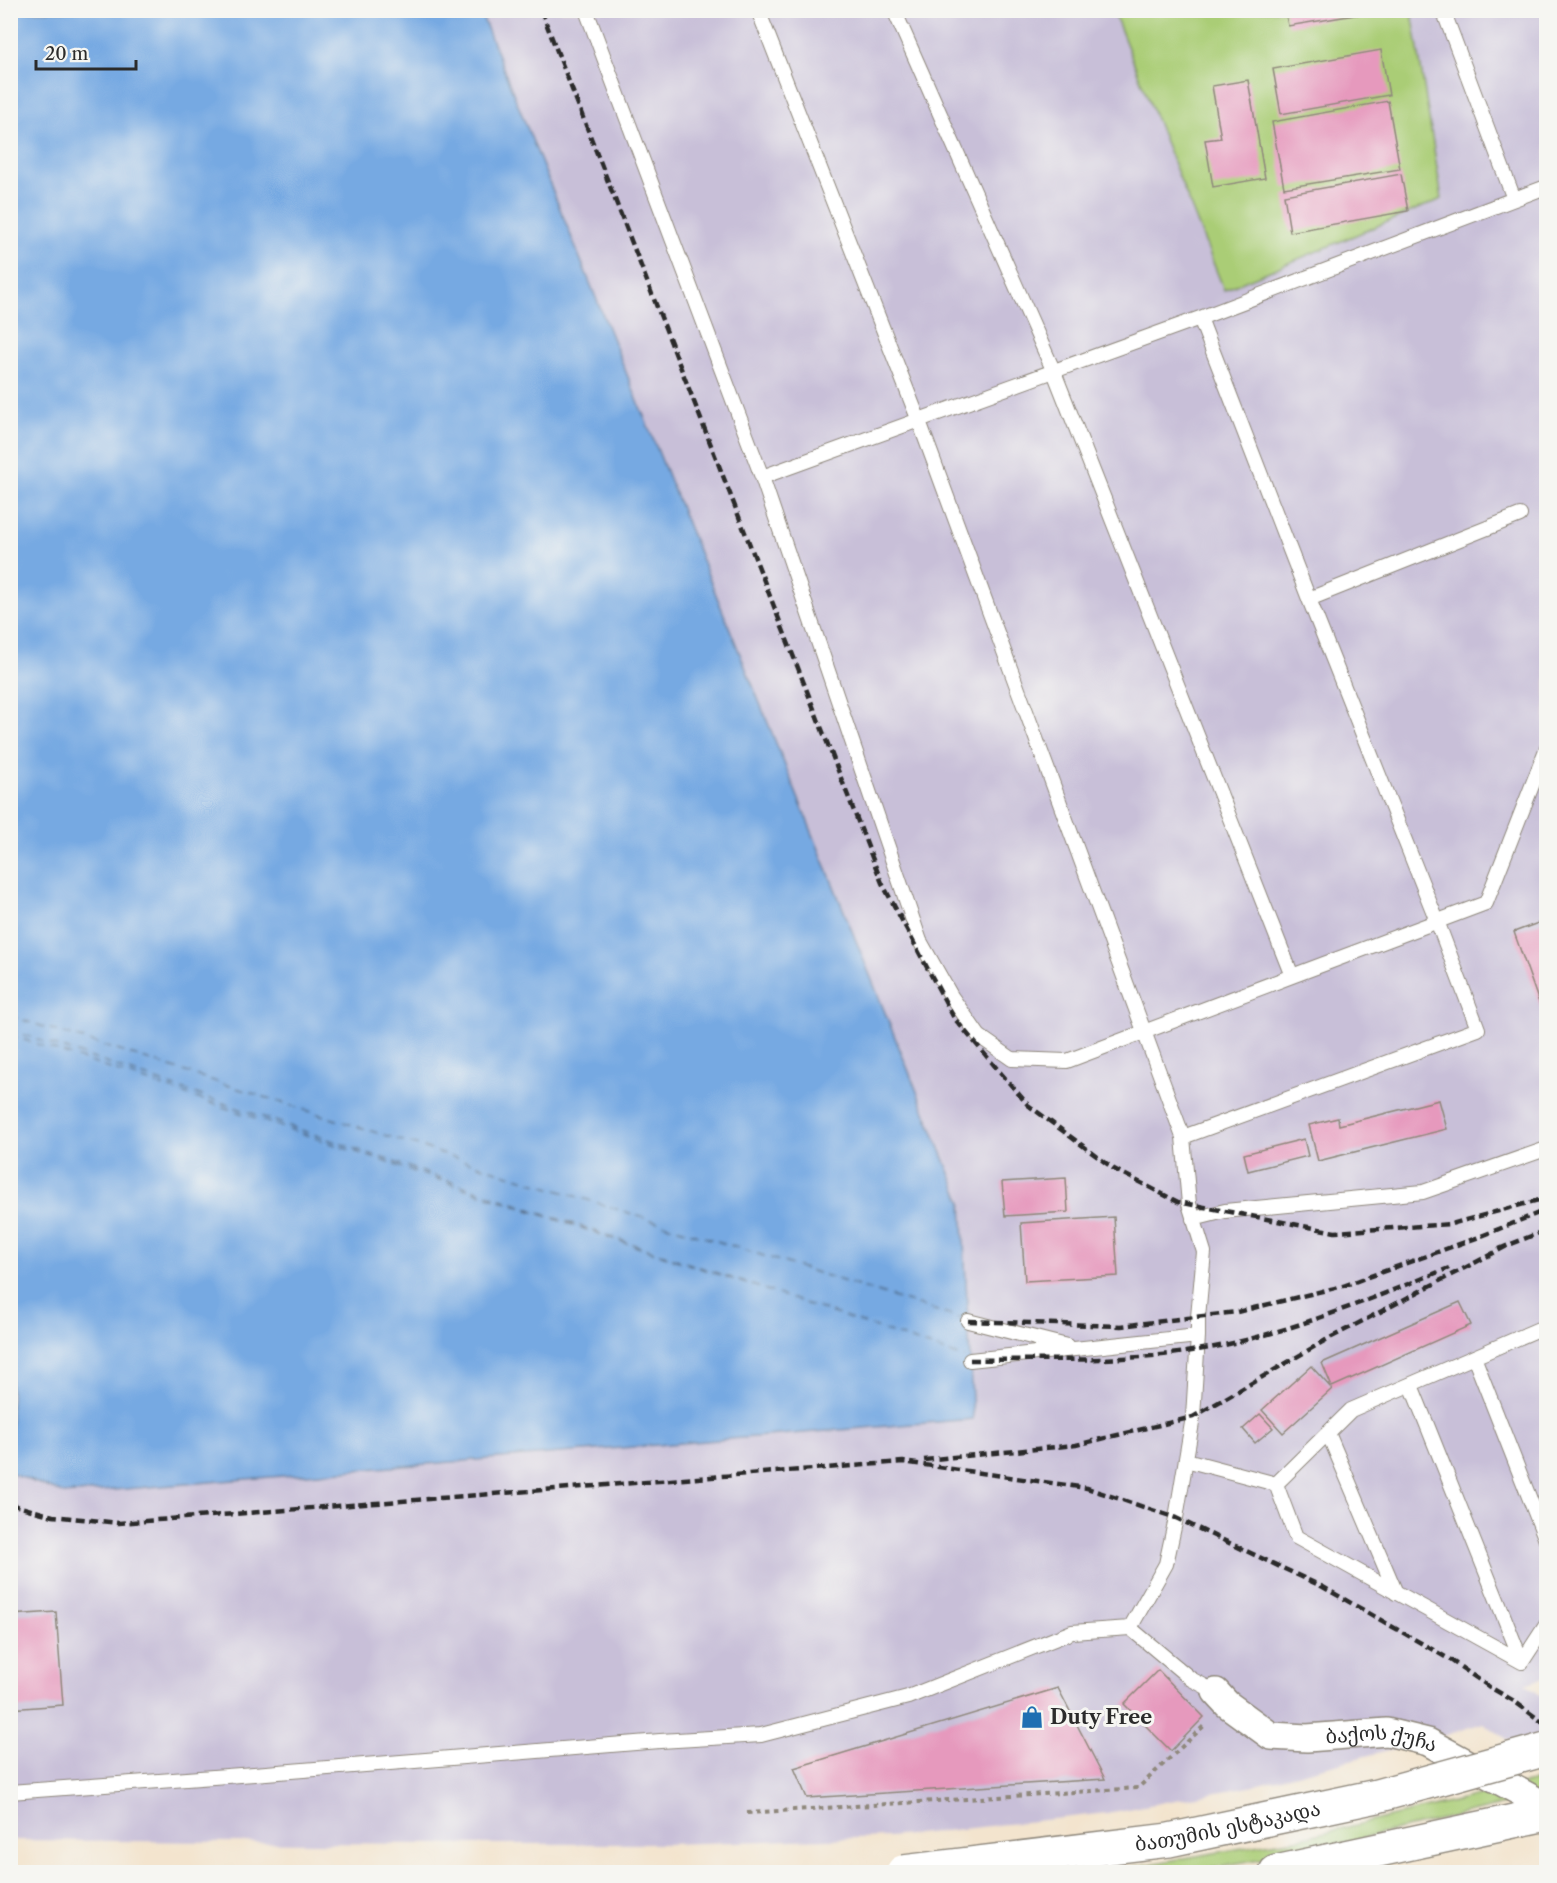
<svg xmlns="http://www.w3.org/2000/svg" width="1557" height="1883" viewBox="0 0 1557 1883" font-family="'Libre Caslon Text','Noto Serif Georgian',serif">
  <rect width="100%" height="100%" fill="#f6f6f2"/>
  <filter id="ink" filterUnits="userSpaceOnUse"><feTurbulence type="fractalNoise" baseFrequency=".0167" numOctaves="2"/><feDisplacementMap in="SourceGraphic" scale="12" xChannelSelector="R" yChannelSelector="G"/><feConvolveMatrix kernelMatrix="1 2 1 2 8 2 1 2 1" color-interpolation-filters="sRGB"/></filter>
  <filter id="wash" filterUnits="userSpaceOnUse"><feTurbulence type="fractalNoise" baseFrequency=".008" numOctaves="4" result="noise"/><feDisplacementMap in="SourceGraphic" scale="24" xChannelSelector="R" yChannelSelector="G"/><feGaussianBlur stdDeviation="1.35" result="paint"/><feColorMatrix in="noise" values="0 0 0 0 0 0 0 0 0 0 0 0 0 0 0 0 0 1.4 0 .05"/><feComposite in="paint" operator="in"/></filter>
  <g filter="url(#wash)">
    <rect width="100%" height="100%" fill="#f3e4ce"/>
    <path fill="#c8bfd8" d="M 480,11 L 1546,11 L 1546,1677 L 1525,1684 L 1546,1699 L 1546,1765 L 1483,1723 L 1446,1735 L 1255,1785 L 1107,1813 L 890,1837 L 669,1844 L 419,1844 L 11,1840 L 10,1473 L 65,1494 L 973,1418 L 962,1203 Z"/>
    <path fill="#aacd76" stroke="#6a7c50" stroke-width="1.5" d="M 1122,10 L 1410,11 L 1413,18 L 1442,199 L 1224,290 L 1114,13 Z
      M 1546,1778 L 1546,1791 L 1497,1806 L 1318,1849 L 1187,1872 L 1103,1872 L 1301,1838 L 1487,1794 Z"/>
    <path fill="#76a9e2" stroke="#506a86" stroke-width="1.5" d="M 10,11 L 480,11 L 962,1203 L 973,1419 L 65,1494 L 11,1473 Z"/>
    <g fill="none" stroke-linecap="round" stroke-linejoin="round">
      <path stroke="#45576b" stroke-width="1.5" stroke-dasharray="8 6" stroke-linecap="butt" d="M 10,1016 L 962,1319
        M 10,1030 L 964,1358
        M 10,1035 L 750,1285"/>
    </g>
    <g id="blocks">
      <path fill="#e699bd" d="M 1285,10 L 1373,10 L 1373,12 L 1288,26 Z
        M 1381,50 L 1389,95 L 1281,114 L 1273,69 Z
        M 1248,80 L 1265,178 L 1213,187 L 1205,140 L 1221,138 L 1212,86 Z
        M 1388,101 L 1400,169 L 1284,188 L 1272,122 Z
        M 1401,174 L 1408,211 L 1290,232 L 1284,195 Z
        M 1546,920 L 1546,1022 L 1514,932 Z
        M 1439,1100 L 1447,1129 L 1318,1161 L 1309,1125 L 1338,1118 L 1339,1125 Z
        M 1304,1139 L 1308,1156 L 1248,1171 L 1244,1154 Z
        M 1066,1178 L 1068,1212 L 1005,1216 L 1002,1182 Z
        M 1114,1217 L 1118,1276 L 1025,1281 L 1021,1223 Z
        M 1460,1302 L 1471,1325 L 1332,1387 L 1322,1363 Z
        M 1311,1366 L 1332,1389 L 1283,1433 L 1262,1410 Z
        M 1260,1414 L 1273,1428 L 1255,1443 L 1243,1429 Z
        M 56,1612 L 63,1705 L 10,1709 L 10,1615 Z
        M 1158,1670 L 1204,1717 L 1171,1751 L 1124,1704 Z
        M 1058,1688 L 1105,1779 L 807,1798 L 794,1768 Z"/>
    </g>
  </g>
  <g filter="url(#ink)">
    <use href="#blocks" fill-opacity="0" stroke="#8f887c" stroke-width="1.5"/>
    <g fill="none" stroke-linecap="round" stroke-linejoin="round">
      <g stroke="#8f887c" stroke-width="16">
        <path id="lane" d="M 586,10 L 762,477 L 920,941 L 951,996 L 979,1036 L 1012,1059 L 1067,1061 L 1292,976 L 1054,372 L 894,10
          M 758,10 L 919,421 L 1183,1137 L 1189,1204 L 1204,1252 L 1198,1317 L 1198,1336 L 970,1360
          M 1443,10 L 1514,199
          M 762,477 L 1200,318 L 1546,187
          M 1309,599 L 1520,515
          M 1292,976 L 1486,903 L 1546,750
          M 1183,1137 L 1478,1029 L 1437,921 L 1309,599 L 1200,318
          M 1193,1219 L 1225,1211 L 1423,1192 L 1546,1149
          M 968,1321 L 1067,1346
          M 1474,1357 L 1546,1540
          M 1411,1385 L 1522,1662
          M 1328,1433 L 1396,1593
          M 1186,1460 L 1276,1484 L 1351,1410 L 1546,1326
          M 1276,1484 L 1296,1537 L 1522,1662 L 1546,1625
          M 1130,1628 L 1166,1564 L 1176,1518 L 1193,1417 L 1198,1336
          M 10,1792 L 254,1774 L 660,1741 L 761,1735 L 908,1697 L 1072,1632 L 1130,1628 L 1191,1679 L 1216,1692"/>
      </g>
      <g stroke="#8f887c" stroke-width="30">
        <g id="street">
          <path id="s1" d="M 1216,1692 L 1227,1704 L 1271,1736 L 1307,1738 L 1387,1732 L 1428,1742 L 1546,1806"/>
        </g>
      </g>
      <g stroke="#8f887c" stroke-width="36">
        <path id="secondary" d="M 1276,1872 L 1546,1814"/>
      </g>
      <path stroke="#8f887c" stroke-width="4" stroke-dasharray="4.5 4.5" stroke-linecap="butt" d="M 747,1813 L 1138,1788 L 1206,1724"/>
      <use href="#lane" stroke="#fff" stroke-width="14"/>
      <use href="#street" stroke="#fff" stroke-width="27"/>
      <use href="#secondary" stroke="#fff" stroke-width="33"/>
      <path stroke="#2b2b2b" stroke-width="4.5" stroke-dasharray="9 4.5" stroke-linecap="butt" d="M 541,10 L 882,883 L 954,1018 L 1028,1105 L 1114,1169 L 1178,1202 L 1335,1232 L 1451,1224 L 1546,1198
        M 1499,1249 L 1546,1230
        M 968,1321 L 1121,1326 L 1237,1312 L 1343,1286 L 1479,1237 L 1546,1210
        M 970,1360 C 1046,1359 1123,1363 1198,1350 C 1284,1336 1367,1300 1449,1268
        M 924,1460 L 1076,1445 L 1193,1417 L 1326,1340 L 1507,1246
        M 10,1504 L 53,1516 L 119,1523 L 903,1462 L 1087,1488 L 1176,1518 L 1323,1587 L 1449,1659 L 1488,1686 L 1514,1701 L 1546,1725"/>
      <g stroke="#8f887c" stroke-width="36" stroke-linecap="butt">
        <g id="secondary-bridge">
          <path id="s2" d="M 903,1872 L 1169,1840 L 1377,1796 L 1546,1749"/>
        </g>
      </g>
      <use href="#secondary-bridge" stroke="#fff" stroke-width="33"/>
    </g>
  </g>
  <defs>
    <g id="shop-bare" transform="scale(1.8)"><path d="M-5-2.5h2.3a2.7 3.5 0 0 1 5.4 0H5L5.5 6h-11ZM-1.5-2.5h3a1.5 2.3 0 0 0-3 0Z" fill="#1f6fb2" stroke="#f6f6f2" stroke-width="2.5" paint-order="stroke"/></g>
  </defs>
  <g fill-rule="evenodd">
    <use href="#shop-bare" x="1032" y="1717"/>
  </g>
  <g text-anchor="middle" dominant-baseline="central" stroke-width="6" stroke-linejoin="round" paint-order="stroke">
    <g font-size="20" font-weight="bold" fill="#2b2b2b" stroke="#f6f6f2" text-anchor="start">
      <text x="1050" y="1717">Duty Free</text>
    </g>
    <g font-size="20" fill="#2b2b2b" stroke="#f6f6f2">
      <text stroke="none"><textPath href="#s1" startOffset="182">ბაქოს ქუჩა</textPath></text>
      <text stroke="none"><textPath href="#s2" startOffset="328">ბათუმის ესტაკადა</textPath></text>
    </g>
  </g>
  <rect width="1557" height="1883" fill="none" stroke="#f6f6f2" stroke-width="36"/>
  <path d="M36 60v9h100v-9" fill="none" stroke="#2b2b2b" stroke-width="3"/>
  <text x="45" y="60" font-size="18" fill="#2b2b2b" stroke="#f6f6f2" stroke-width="4.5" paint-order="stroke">20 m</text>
</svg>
